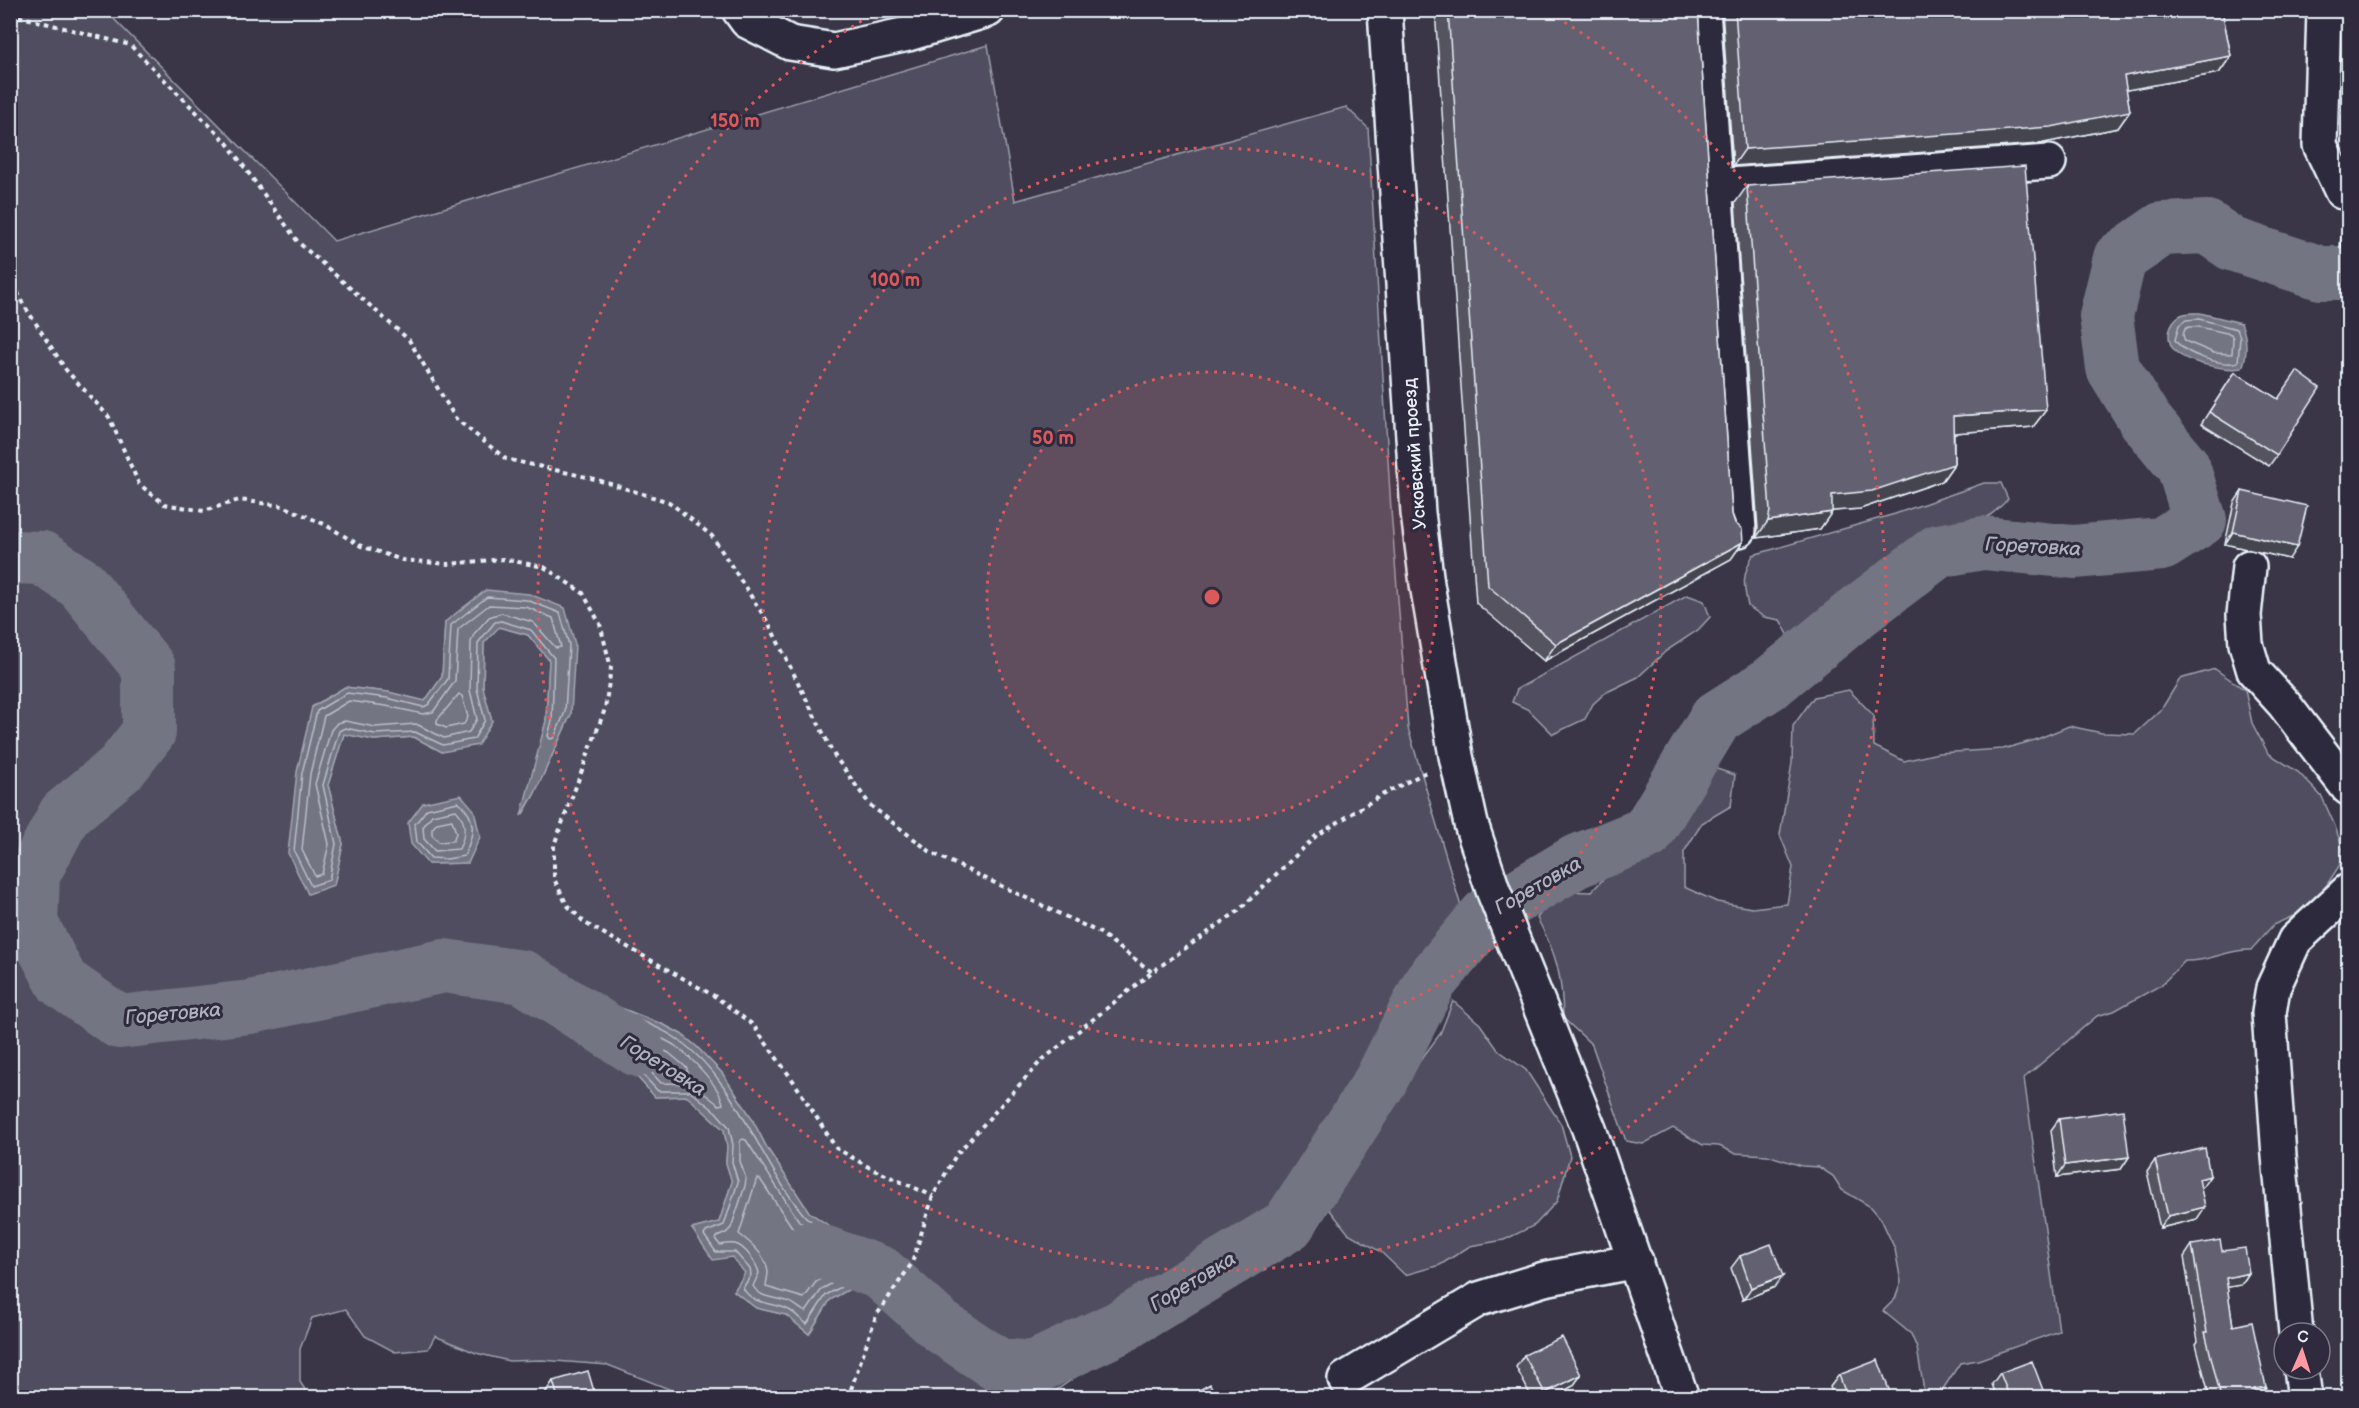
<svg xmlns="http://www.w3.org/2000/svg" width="2359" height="1408" viewBox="0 0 2359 1408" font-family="'Balsamiq Sans',sans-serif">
  <rect width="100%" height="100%" fill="#3a3648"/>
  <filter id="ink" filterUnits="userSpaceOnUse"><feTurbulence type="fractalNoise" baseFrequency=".0167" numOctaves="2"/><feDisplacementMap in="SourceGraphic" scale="12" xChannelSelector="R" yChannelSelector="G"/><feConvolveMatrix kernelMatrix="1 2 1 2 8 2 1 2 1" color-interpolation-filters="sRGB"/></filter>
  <g filter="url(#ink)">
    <path fill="#504e5f" stroke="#9ca0ac" stroke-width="1.5" fill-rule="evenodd" d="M 10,11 L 106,11 L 334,241 L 988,45 L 1015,201 L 1346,107 L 1368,128 L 1391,510 L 1408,728 L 1462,910 L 1460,919 L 1435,938 L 1418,967 L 1384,1049 L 1294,1187 L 1208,1259 L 1101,1320 L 1101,1353 L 1077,1376 L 1051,1394 L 1050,1397 L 672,1397 L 669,1389 L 608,1365 L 542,1360 L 509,1361 L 476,1353 L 435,1336 L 428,1349 L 395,1352 L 365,1336 L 346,1309 L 312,1318 L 300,1349 L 300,1382 L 310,1397 L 11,1397 ZM 565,608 L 571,714 L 534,795 L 523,814 L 546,721 L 549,660 L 528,635 L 498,627 L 484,643 L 483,688 L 492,721 L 442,752 L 414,737 L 374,740 L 344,734 L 328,785 L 343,844 L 334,885 L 312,707 L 345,687 L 388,692 L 425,701 L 442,677 L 445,622 ZM 480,836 L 468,863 L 428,864 ZM 571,989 L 664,1025 L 681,1034 L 696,1046 L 722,1073 L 751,1117 L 767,1148 L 809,1212 L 891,1269 L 862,1282 L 830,1300 L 809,1334 L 786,1315 L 756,1308 L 734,1291 L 746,1273 L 732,1257 L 692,1229 L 719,1222 L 732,1182 L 726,1163 L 727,1146 L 724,1129 L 687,1096 L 655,1097 C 633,1072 609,1042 576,1034 L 578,1001 Z
      M 1984,483 L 2001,483 L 2008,499 C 1971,540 1912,546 1869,578 C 1860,585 1855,598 1845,605 C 1828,618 1807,626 1789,636 L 1780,620 L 1764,617 L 1748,606 C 1743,584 1742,575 1753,555 L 1895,514 Z
      M 1687,595 L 1704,601 L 1710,617 L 1698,630 L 1666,651 L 1638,677 L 1605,693 L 1593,704 L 1585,719 L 1553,734 L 1529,710 L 1512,702 L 1517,689 Z
      M 2215,669 L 2245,690 L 2252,723 L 2268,753 L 2298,772 L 2322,797 L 2335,826 L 2345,857 L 2326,886 L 2302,912 L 2273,925 L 2251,950 C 2227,949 2210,962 2185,961 L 2161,985 L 2114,1011 L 2097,1016 L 2024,1078 L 2059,1331 L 1978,1360 L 1960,1363 L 1941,1392 L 1925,1397 L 1917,1348 L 1911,1334 L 1883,1311 L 1895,1299 L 1901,1282 L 1895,1249 L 1881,1219 L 1871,1207 L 1842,1190 L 1833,1176 L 1819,1167 L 1802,1166 L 1767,1155 L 1734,1153 L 1719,1146 L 1703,1145 L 1673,1128 L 1643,1144 L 1626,1141 L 1592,1045 L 1563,1018 C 1562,975 1557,955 1537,918 L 1557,891 L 1591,892 L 1661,819 L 1678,790 L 1702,764 L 1735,775 L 1731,806 L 1702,823 L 1684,852 L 1684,887 L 1717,902 L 1752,908 L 1787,904 L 1793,867 L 1780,835 L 1792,763 L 1793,726 L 1814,697 L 1849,690 L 1873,715 L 1874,746 L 1904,761 L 1938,753 L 2003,749 L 2035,740 L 2069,726 L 2102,733 L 2135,734 L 2161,710 L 2180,679 Z
      M 1453,1001 L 1480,1024 L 1498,1050 L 1526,1070 L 1561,1124 L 1570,1156 L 1557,1201 L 1535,1225 L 1504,1240 L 1470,1246 L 1440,1265 L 1405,1275 L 1381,1252 L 1348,1233 L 1326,1205 L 1337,1173 L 1362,1147 L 1379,1116 L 1440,1034 Z"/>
    <path fill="#737482" stroke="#a2a6b1" stroke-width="1.5" d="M 2200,313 L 2241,323 C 2247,337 2248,354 2242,368 C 2226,371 2187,363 2175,351 C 2165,340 2168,322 2181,315 C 2187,312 2194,313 2200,313 Z
      M 486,590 L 529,594 L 565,608 L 575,644 L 571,714 L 534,795 L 521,816 L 546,721 L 549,660 L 528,635 L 499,627 L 484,643 L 483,688 L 492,721 L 478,745 L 442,752 L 414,737 L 374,740 L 344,734 L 328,785 L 343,844 L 334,885 L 308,894 L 288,853 L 297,772 L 312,707 L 345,687 L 388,692 L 425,701 L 442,677 L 445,622 Z
      M 461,795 L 474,810 L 480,837 L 468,863 L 428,864 L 411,844 L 408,823 L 423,803 Z
      M 570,988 L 664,1025 L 681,1034 L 696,1046 L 722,1073 L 751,1117 L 767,1148 L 809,1212 L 892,1269 L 862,1282 L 830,1300 L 809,1334 L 786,1315 L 756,1308 L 734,1291 L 745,1273 L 732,1257 L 713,1260 L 692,1229 L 719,1222 L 732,1182 L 726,1163 L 727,1146 L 724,1130 L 687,1096 L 655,1097 C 633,1072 609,1042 576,1034 L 578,1001 Z"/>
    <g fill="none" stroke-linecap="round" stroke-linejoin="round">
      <path stroke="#b9bfc9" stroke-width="1.5" d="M 2199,319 L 2237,329 L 2240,337 L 2238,362 C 2222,367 2184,354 2175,340 L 2179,325 L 2186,320 Z
        M 2189,327 L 2199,327 L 2231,334 L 2233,338 L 2232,354 L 2214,353 L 2185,341 L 2183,335 L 2185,329 Z
        M 487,597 L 527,600 L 560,613 L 569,645 L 565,712 L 554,738 L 550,739 L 548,736 L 552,721 L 554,658 L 531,630 L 501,621 L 495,622 L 478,643 L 477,689 L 485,720 L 474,739 L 443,745 L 415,732 L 375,734 L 345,728 L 339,731 L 323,785 L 336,844 L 329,880 L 311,886 L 294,851 L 302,773 L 317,711 L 347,693 L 387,698 L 423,707 L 428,705 L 448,679 L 451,625 Z
        M 489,605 L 526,607 L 553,618 L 561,647 L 556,648 L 533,622 L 501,613 L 489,617 L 474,634 L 471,642 L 470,690 L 477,719 L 469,732 L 444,738 L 416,724 L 375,727 L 345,721 L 337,723 L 331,730 L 315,784 L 329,844 L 322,874 L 315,876 L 302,850 L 310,774 L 324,716 L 349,701 L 386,706 L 423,714 L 433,712 L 455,681 L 458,629 Z
        M 459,694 L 462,696 L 468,717 L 464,724 L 446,728 L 437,724 L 437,720 Z
        M 458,802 C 478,818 474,835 464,856 L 447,859 L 431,858 L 417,842 L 415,824 L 427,809 Z
        M 456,810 C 468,822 465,836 459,849 L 435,851 L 424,839 L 423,827 L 432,815 Z
        M 452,820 L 456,833 L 453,841 L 439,842 L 432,835 L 432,829 L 437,823 Z
        M 588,1001 C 616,1013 656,1023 680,1041 C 739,1084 758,1160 804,1215 C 809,1221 819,1226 826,1231 C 842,1242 858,1253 875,1265 L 875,1269 L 826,1295 L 807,1324 C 800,1320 795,1312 787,1309 C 772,1302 752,1305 743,1288 L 751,1275 L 750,1269 L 735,1252 L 716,1252 L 704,1235 L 706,1232 L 724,1225 L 738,1182 L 732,1162 L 733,1145 L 729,1127 L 716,1112 L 690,1091 L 658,1091 C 636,1068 614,1039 583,1029 L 583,1004 Z
        M 592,1012 C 609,1015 659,1036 674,1045 C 690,1056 720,1086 723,1104 L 719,1105 L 692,1084 L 661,1083 C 641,1062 618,1033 591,1023 Z
        M 639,1039 L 669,1053 L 687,1068 L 687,1072 L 665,1074 L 635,1044 L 635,1040 Z
        M 743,1139 L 746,1140 L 799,1221 L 860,1264 L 859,1268 L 822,1289 L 806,1312 C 800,1310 796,1304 789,1302 C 776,1297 760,1299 753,1286 L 759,1273 C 757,1264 745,1246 735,1244 C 730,1243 725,1244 720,1245 L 716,1240 L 717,1237 L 726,1233 L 731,1228 L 745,1186 L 746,1179 L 740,1161 L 740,1141 Z
        M 757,1178 L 760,1179 L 792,1227 L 843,1263 L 842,1267 L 816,1282 L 804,1298 L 766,1287 C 766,1282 768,1277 768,1272 C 767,1257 750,1242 739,1234 Z"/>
      <path stroke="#737482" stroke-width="54" d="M 10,557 L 42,558 L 81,584 L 149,668 L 149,732 L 121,768 L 65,814 L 33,875 L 31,923 L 62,982 L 119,1022 L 250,1007 L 444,966 L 523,977 L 638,1050
        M 812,1248 L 881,1273 L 940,1326 L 998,1365 L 1033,1368 L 1118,1328 L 1288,1225 L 1381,1080 L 1430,982 L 1486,915 L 1575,862 L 1647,833 L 1716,718 L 1771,683 L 1855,614 L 1938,551 L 1983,543 L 2074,552 L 2162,544 L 2200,520 L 2183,466 L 2145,420 L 2113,368 L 2106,316 L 2120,258 L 2162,229 L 2207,227 L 2232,244 L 2321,273 L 2348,273"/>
      <g stroke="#e8f1f8" stroke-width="38">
        <path id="minor" d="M 739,10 L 747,21 L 790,43 L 834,50 L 908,34 L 988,10
          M 1385,10 L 1418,513 L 1427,584 L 1456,756 L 1471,824 L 1493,890 L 1589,1129 L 1682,1398
          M 1703,10 L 1739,530
          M 2324,10 L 2320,145 L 2342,192
          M 1716,186 L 2049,162
          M 2249,567 L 2244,615 L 2246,644 L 2254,671 L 2284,704 L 2348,788
          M 2296,1333 L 2279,1156 L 2269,1013 L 2273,988 L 2295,940 L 2348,891
          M 2301,1369 L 2305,1398
          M 1345,1379 L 1479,1299 L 1544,1279 L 1636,1261"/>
      </g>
      <path stroke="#e8f1f8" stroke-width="4" stroke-dasharray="4.5 4.5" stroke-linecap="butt" d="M 10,14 L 130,45 L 227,143 L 298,242 L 409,340 L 456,419 L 506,459 L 591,478 L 669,502 L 712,536 L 769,624 L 834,755 L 870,805 L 932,853 L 1100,933 L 1152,972
        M 10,266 L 20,299 L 66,370 L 109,417 L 139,484 L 164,504 L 204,511 L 239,500 L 283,506 L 324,524 L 361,546 L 402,560 L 448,564 L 503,559 L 544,567 L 583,593 L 600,624 L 611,668 L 605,709 L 554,845 L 554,879 L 567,905 L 585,923 L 716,997 L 753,1025 L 794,1082 L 836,1148 L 872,1169 L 933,1196
        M 848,1398 L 876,1316 L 912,1263 L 933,1196 L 956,1155 L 1041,1061 L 1152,972 L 1238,911 L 1316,836 L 1380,796 L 1428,771"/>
      <use href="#minor" stroke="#2f2a3d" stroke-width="33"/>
    </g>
    <path fill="#555361" stroke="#e8f1f8" stroke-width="1.5" d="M 1435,10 L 1698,10 L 1732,514 L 1743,542 L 1731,559 L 1544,661 L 1476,603 Z
      M 1722,10 L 2222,10 L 2231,56 L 2219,73 L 2126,90 L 2130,111 L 2118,128 L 2039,144 L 1733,166 Z
      M 1747,186 L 2046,410 L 2033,427 L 1954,433 L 1954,464 L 1942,481 L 1860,509 L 1832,511 L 1820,529 L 1756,538 L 1758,529 L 1735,203 Z
      M 2349,203 L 2349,248 L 2340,247 L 2344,210 Z
      M 2235,372 L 2277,455 L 2269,466 L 2201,424 Z
      M 2242,491 L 2289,559 L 2225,544 L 2234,503 Z
      M 2059,1119 L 2129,1157 L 2121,1169 L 2057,1177 L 2051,1130 Z
      M 2155,1160 L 2210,1176 L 2201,1188 L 2197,1219 L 2160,1228 L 2147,1172 Z
      M 2192,1245 L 2222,1251 L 2249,1273 L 2241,1285 L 2227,1287 L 2233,1326 L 2266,1387 L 2259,1398 L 2210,1398 L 2196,1344 L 2198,1341 L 2184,1257 Z
      M 1740,1256 L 1775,1287 L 1743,1300 L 1731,1268 Z
      M 1524,1355 L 1581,1375 L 1573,1386 L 1551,1398 L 1532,1398 L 1516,1367 Z
      M 2000,1373 L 2046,1398 L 1997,1398 L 1992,1384 Z
      M 1839,1375 L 1892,1398 L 1834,1398 L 1830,1387 Z
      M 553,1381 L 596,1398 L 546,1398 L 545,1393 Z"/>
    <path fill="#45444f" stroke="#e8f1f8" stroke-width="1.5" d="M 2231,56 L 2219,73 L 2111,93 L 2124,76 Z
      M 2130,111 L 2118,128 L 2039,144 L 1733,166 L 1745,149 Z
      M 2348,235 L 2349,248 L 2340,247 Z
      M 2046,410 L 2033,427 L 1941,434 L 1953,416 Z
      M 1954,464 L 1942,481 L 1860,509 L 1820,512 L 1832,495 Z
      M 1832,512 L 1820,529 L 1756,538 L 1768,521 Z
      M 2233,532 L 2297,547 L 2289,559 L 2225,544 Z
      M 1743,542 L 1731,559 L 1544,661 L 1556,644 Z
      M 2129,1157 L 2121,1169 L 2057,1177 L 2065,1165 Z
      M 2210,1176 L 2202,1188 L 2191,1190 L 2199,1179 Z
      M 2205,1207 L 2197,1219 L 2160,1228 L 2168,1216 Z
      M 2249,1273 L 2241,1285 L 2217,1289 L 2226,1278 Z
      M 1783,1276 L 1775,1287 L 1743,1300 L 1751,1288 Z
      M 1581,1375 L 1573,1386 L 1551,1398 L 1542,1398 L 1545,1393 Z
      M 2266,1387 L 2259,1398 L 2248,1398 L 2254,1389 Z"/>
    <path fill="#636171" stroke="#e8f1f8" stroke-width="1.5" d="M 1448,10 L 1698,10 L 1732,514 L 1735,523 L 1742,529 L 1743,542 L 1556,644 L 1488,586 Z
      M 1735,10 L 2222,10 L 2231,56 L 2124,76 L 2130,111 L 2051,127 L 1745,149 Z
      M 2025,166 L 2046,410 L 1953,416 L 1954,464 L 1872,491 L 1832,495 L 1832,512 L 1768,521 L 1770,511 L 1747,186 Z
      M 2297,371 L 2320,388 L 2277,455 L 2209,412 L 2235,372 L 2278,399 Z
      M 2242,491 L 2307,506 L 2297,547 L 2233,532 Z
      M 2123,1110 L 2129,1157 L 2065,1165 L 2059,1119 Z
      M 2205,1148 L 2210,1176 L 2199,1179 L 2205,1207 L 2168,1216 L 2155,1160 Z
      M 2220,1240 L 2222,1251 L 2245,1248 L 2249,1273 L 2226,1278 L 2233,1326 L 2252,1322 L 2266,1387 L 2254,1389 L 2256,1398 L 2221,1398 L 2205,1332 L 2207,1332 L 2192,1245 Z
      M 1771,1244 L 1783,1276 L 1751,1288 L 1740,1256 Z
      M 1562,1337 L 1581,1375 L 1545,1393 L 1524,1355 Z
      M 1878,1360 L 1892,1398 L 1846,1398 L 1847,1397 L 1839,1375 Z
      M 2032,1361 L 2046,1398 L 2010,1398 L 2000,1373 Z
      M 588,1371 L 596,1398 L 558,1398 L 553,1381 Z
      M 1210,1384 L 1217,1398 L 1185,1398 Z"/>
  </g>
  <circle cx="1212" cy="597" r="225" fill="#da5a5c" fill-opacity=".12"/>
  <g fill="none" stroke="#da5a5c" stroke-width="3" stroke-dasharray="3 6">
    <circle cx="1212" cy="597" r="225"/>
    <circle cx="1212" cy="597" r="449"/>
    <path d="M1549 13A674 674 0 1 1 875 13"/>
  </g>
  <g text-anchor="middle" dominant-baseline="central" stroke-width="6" stroke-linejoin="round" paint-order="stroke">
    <g font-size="18" fill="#e8f1f8" stroke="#2f2a3d">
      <text transform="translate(1415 454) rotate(-94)">Усковский проезд</text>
    </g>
    <g font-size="20" font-style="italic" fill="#aeb2bd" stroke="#2f2a3d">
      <text transform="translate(2033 547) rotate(3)">Горетовка</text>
      <text transform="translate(1538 886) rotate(-30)">Горетовка</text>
      <text transform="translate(173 1014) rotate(-5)">Горетовка</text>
      <text transform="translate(663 1066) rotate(32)">Горетовка</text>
      <text transform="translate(1193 1282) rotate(-31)">Горетовка</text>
    </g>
  </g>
  <circle cx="1212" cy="597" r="9" fill="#da5a5c" stroke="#2f2a3d" stroke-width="3"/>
  <g font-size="18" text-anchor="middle" font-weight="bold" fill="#da5a5c" stroke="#2f2a3d" stroke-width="6" stroke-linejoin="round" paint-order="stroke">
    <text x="735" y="127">150 m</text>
    <text x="895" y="286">100 m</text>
    <text x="1053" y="444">50 m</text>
  </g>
  <rect width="2359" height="1408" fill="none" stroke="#2f2a3d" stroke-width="36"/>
  <rect x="18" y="18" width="2323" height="1372" fill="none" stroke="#e8f1f8" stroke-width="2" filter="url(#ink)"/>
  <g transform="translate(2302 1351) rotate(3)"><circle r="28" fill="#2f2a3d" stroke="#797a88" stroke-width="1.5"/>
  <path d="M0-4.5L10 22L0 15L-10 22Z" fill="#ff9aa2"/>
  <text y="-9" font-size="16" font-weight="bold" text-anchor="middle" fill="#e8f1f8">С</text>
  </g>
</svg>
